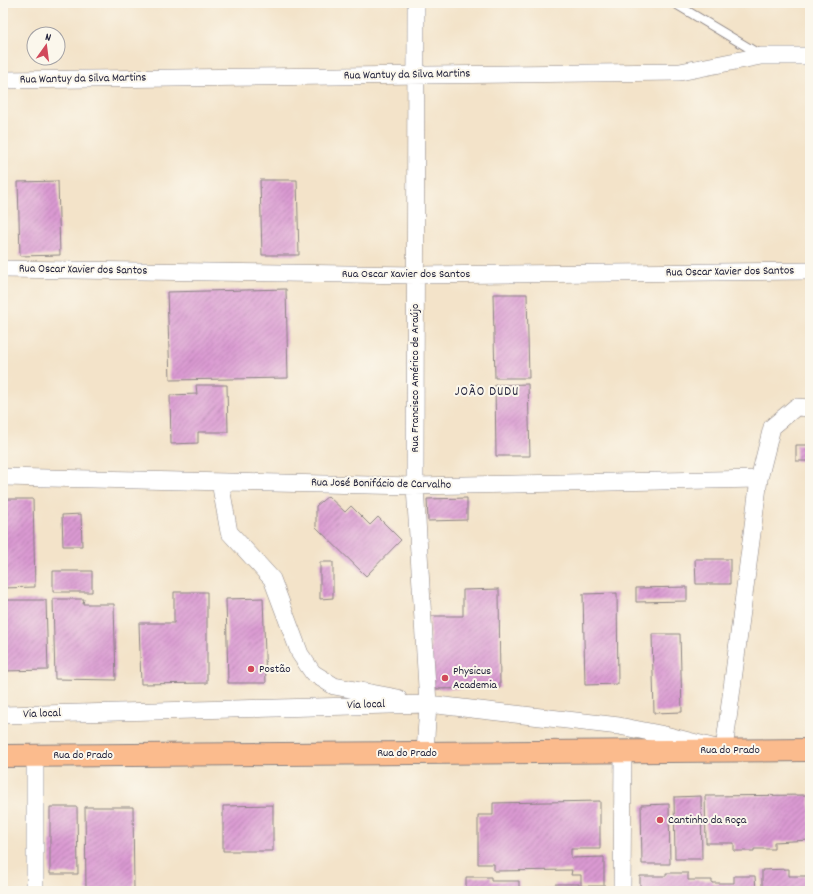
<svg xmlns="http://www.w3.org/2000/svg" width="813" height="894" viewBox="0 0 813 894" font-family="Dekko,sans-serif">
  <defs>
    <pattern id="building-hatch" width="6" height="6" patternUnits="userSpaceOnUse"><rect width="6" height="6" fill="#da9ad2"/><path d="M-1 1l2-2M0 6l6-6M5 7l2-2" fill="none" stroke="#b07dac"/></pattern>
  </defs>
  <rect width="100%" height="100%" fill="#fbf7ec"/>
  <filter id="ink" filterUnits="userSpaceOnUse"><feTurbulence type="fractalNoise" baseFrequency=".025" numOctaves="2"/><feDisplacementMap in="SourceGraphic" scale="8" xChannelSelector="R" yChannelSelector="G"/><feConvolveMatrix kernelMatrix="1 2 1 2 8 2 1 2 1" color-interpolation-filters="sRGB"/></filter>
  <filter id="wash" filterUnits="userSpaceOnUse"><feTurbulence type="fractalNoise" baseFrequency=".012" numOctaves="4" result="noise"/><feDisplacementMap in="SourceGraphic" scale="16" xChannelSelector="R" yChannelSelector="G"/><feGaussianBlur stdDeviation="0.9" result="paint"/><feColorMatrix in="noise" values="0 0 0 0 0 0 0 0 0 0 0 0 0 0 0 0 0 1.4 0 .05"/><feComposite in="paint" operator="in"/></filter>
  <g filter="url(#wash)">
    <rect width="100%" height="100%" fill="#f3e3c9"/>
    <g id="blocks">
      <path fill="url(#building-hatch)" d="M 260,180 L 297,180 L 299,255 L 262,255 Z
        M 58,181 L 60,255 L 20,256 L 18,182 Z
        M 286,289 L 288,378 L 170,380 L 167,292 Z
        M 493,294 L 527,294 L 529,378 L 495,378 Z
        M 528,384 L 530,456 L 496,456 L 495,385 Z
        M 196,385 L 227,385 L 228,432 L 198,432 L 198,443 L 171,444 L 170,395 L 197,394 Z
        M 796,445 L 810,445 L 810,461 L 796,461 Z
        M 328,496 L 345,512 L 351,506 L 370,525 L 378,517 L 401,540 L 366,576 L 316,527 L 316,506 Z
        M 467,498 L 467,520 L 428,521 L 427,499 Z
        M 3,499 L 33,499 L 35,587 L 3,588 Z
        M 81,514 L 82,546 L 63,546 L 62,515 Z
        M 695,559 L 730,559 L 730,584 L 696,584 Z
        M 320,562 L 333,562 L 333,598 L 320,599 Z
        M 53,571 L 92,571 L 92,592 L 53,592 Z
        M 687,587 L 687,601 L 636,602 L 636,588 Z
        M 499,589 L 500,688 L 431,689 L 430,616 L 463,616 L 463,590 Z
        M 174,592 L 207,592 L 207,683 L 141,684 L 139,623 L 174,623 Z
        M 617,593 L 618,684 L 585,685 L 583,594 Z
        M 263,598 L 266,683 L 228,683 L 226,599 Z
        M 53,599 L 84,599 L 83,604 L 114,604 L 116,680 L 55,679 Z
        M 3,600 L 46,600 L 48,670 L 3,671 Z
        M 652,634 L 680,634 L 682,712 L 654,713 Z
        M 810,795 L 810,840 L 774,842 L 774,849 L 754,849 L 754,851 L 734,851 L 734,843 L 706,843 L 705,796 Z
        M 701,796 L 702,859 L 675,859 L 674,797 Z
        M 600,801 L 600,849 L 571,849 L 571,858 L 604,857 L 604,886 L 581,886 L 581,875 L 571,875 L 572,870 L 494,871 L 494,864 L 478,864 L 478,815 L 493,815 L 493,803 Z
        M 669,804 L 670,864 L 642,864 L 641,805 Z
        M 273,805 L 273,851 L 223,851 L 223,806 Z
        M 50,807 L 77,807 L 78,874 L 50,874 Z
        M 85,807 L 133,807 L 134,891 L 86,891 Z
        M 789,869 L 789,876 L 810,876 L 810,891 L 762,891 L 762,870 Z
        M 666,873 L 688,873 L 688,880 L 712,880 L 712,883 L 734,883 L 734,876 L 755,876 L 756,891 L 640,891 L 640,876 L 666,876 Z
        M 466,877 L 491,877 L 491,881 L 519,881 L 519,891 L 466,891 Z
        M 555,884 L 579,884 L 579,891 L 523,891 L 523,890 L 555,889 Z"/>
    </g>
  </g>
  <g filter="url(#ink)">
    <use href="#blocks" fill-opacity="0" stroke="#8a8282" stroke-width="1"/>
    <g fill="none" stroke-linecap="round" stroke-linejoin="round">
      <g stroke="#8a8282" stroke-width="10">
        <path id="service" d="M 674,3 L 759,54"/>
      </g>
      <g stroke="#8a8282" stroke-width="18">
        <path id="minor" d="M 416,3 L 415,486 L 428,704 L 425,753
          M 3,80 L 680,72 L 761,56 L 810,56
          M 3,269 L 415,275 L 810,271
          M 3,477 L 415,486 L 759,479
          M 220,482 L 229,532 L 272,579 L 300,654 L 313,673 L 334,686 L 398,698
          M 3,715 L 428,704 L 619,726 L 665,735 L 724,750 L 759,479 L 772,427 L 796,407 L 810,408
          M 35,756 L 35,891
          M 622,891 L 623,751"/>
      </g>
      <g stroke="#8a8282" stroke-width="24">
        <path id="primary" d="M 3,756 L 810,750"/>
      </g>
      <use href="#service" stroke="#fff" stroke-width="8"/>
      <use href="#minor" stroke="#fff" stroke-width="17"/>
      <use href="#primary" stroke="#fbbb8d" stroke-width="22"/>
    </g>
  </g>
  <g fill="#d1495b" stroke="#fbf7ec" stroke-width="1.5">
    <circle cx="251" cy="669" r="4"/>
    <circle cx="445" cy="678" r="4"/>
    <circle cx="660" cy="820" r="4"/>
  </g>
  <g text-anchor="middle" dominant-baseline="central" stroke-width="4" stroke-linejoin="round" paint-order="stroke">
    <g font-size="12" fill="#22223b" stroke="#fbf7ec">
      <text transform="translate(407 75) rotate(-1)">Rua Wantuy da Silva Martins</text>
      <text transform="translate(83 79) rotate(-1)">Rua Wantuy da Silva Martins</text>
      <text transform="translate(83 270) rotate(1)">Rua Oscar Xavier dos Santos</text>
      <text transform="translate(730 272) rotate(-1)">Rua Oscar Xavier dos Santos</text>
      <text x="406" y="274">Rua Oscar Xavier dos Santos</text>
      <text transform="translate(415 378) rotate(-90)">Rua Francisco Américo de Araújo</text>
      <text transform="translate(381 484) rotate(1)">Rua José Bonifácio de Carvalho</text>
      <text transform="translate(366 705) rotate(-2)">Via local</text>
      <text transform="translate(42 714) rotate(-2)">Via local</text>
      <text x="730" y="750">Rua do Prado</text>
      <text x="407" y="753">Rua do Prado</text>
      <text x="83" y="755">Rua do Prado</text>
    </g>
    <g font-size="12" fill="#22223b" stroke="#fbf7ec" text-anchor="start">
      <text x="259" y="669">Postão</text>
      <text x="453" y="671">Physicus<tspan x="453" dy="14">Academia</tspan></text>
      <text x="668" y="820">Cantinho da Roça</text>
    </g>
    <g font-size="13" letter-spacing="1" fill="#22223b" stroke="#fbf7ec">
      <text x="487" y="392">JOÃO DUDU</text>
    </g>
  </g>
  <rect width="813" height="894" fill="none" stroke="#fbf7ec" stroke-width="16"/>
  <g transform="translate(46 46) rotate(14)"><circle r="19" fill="#fbf7ec" stroke="#a4a2a5"/>
  <path d="M0-3L7 15L0 10L-7 15Z" fill="#d1495b"/>
  <text y="-6" font-size="11" font-weight="bold" text-anchor="middle" fill="#22223b">N</text>
  </g>
</svg>
